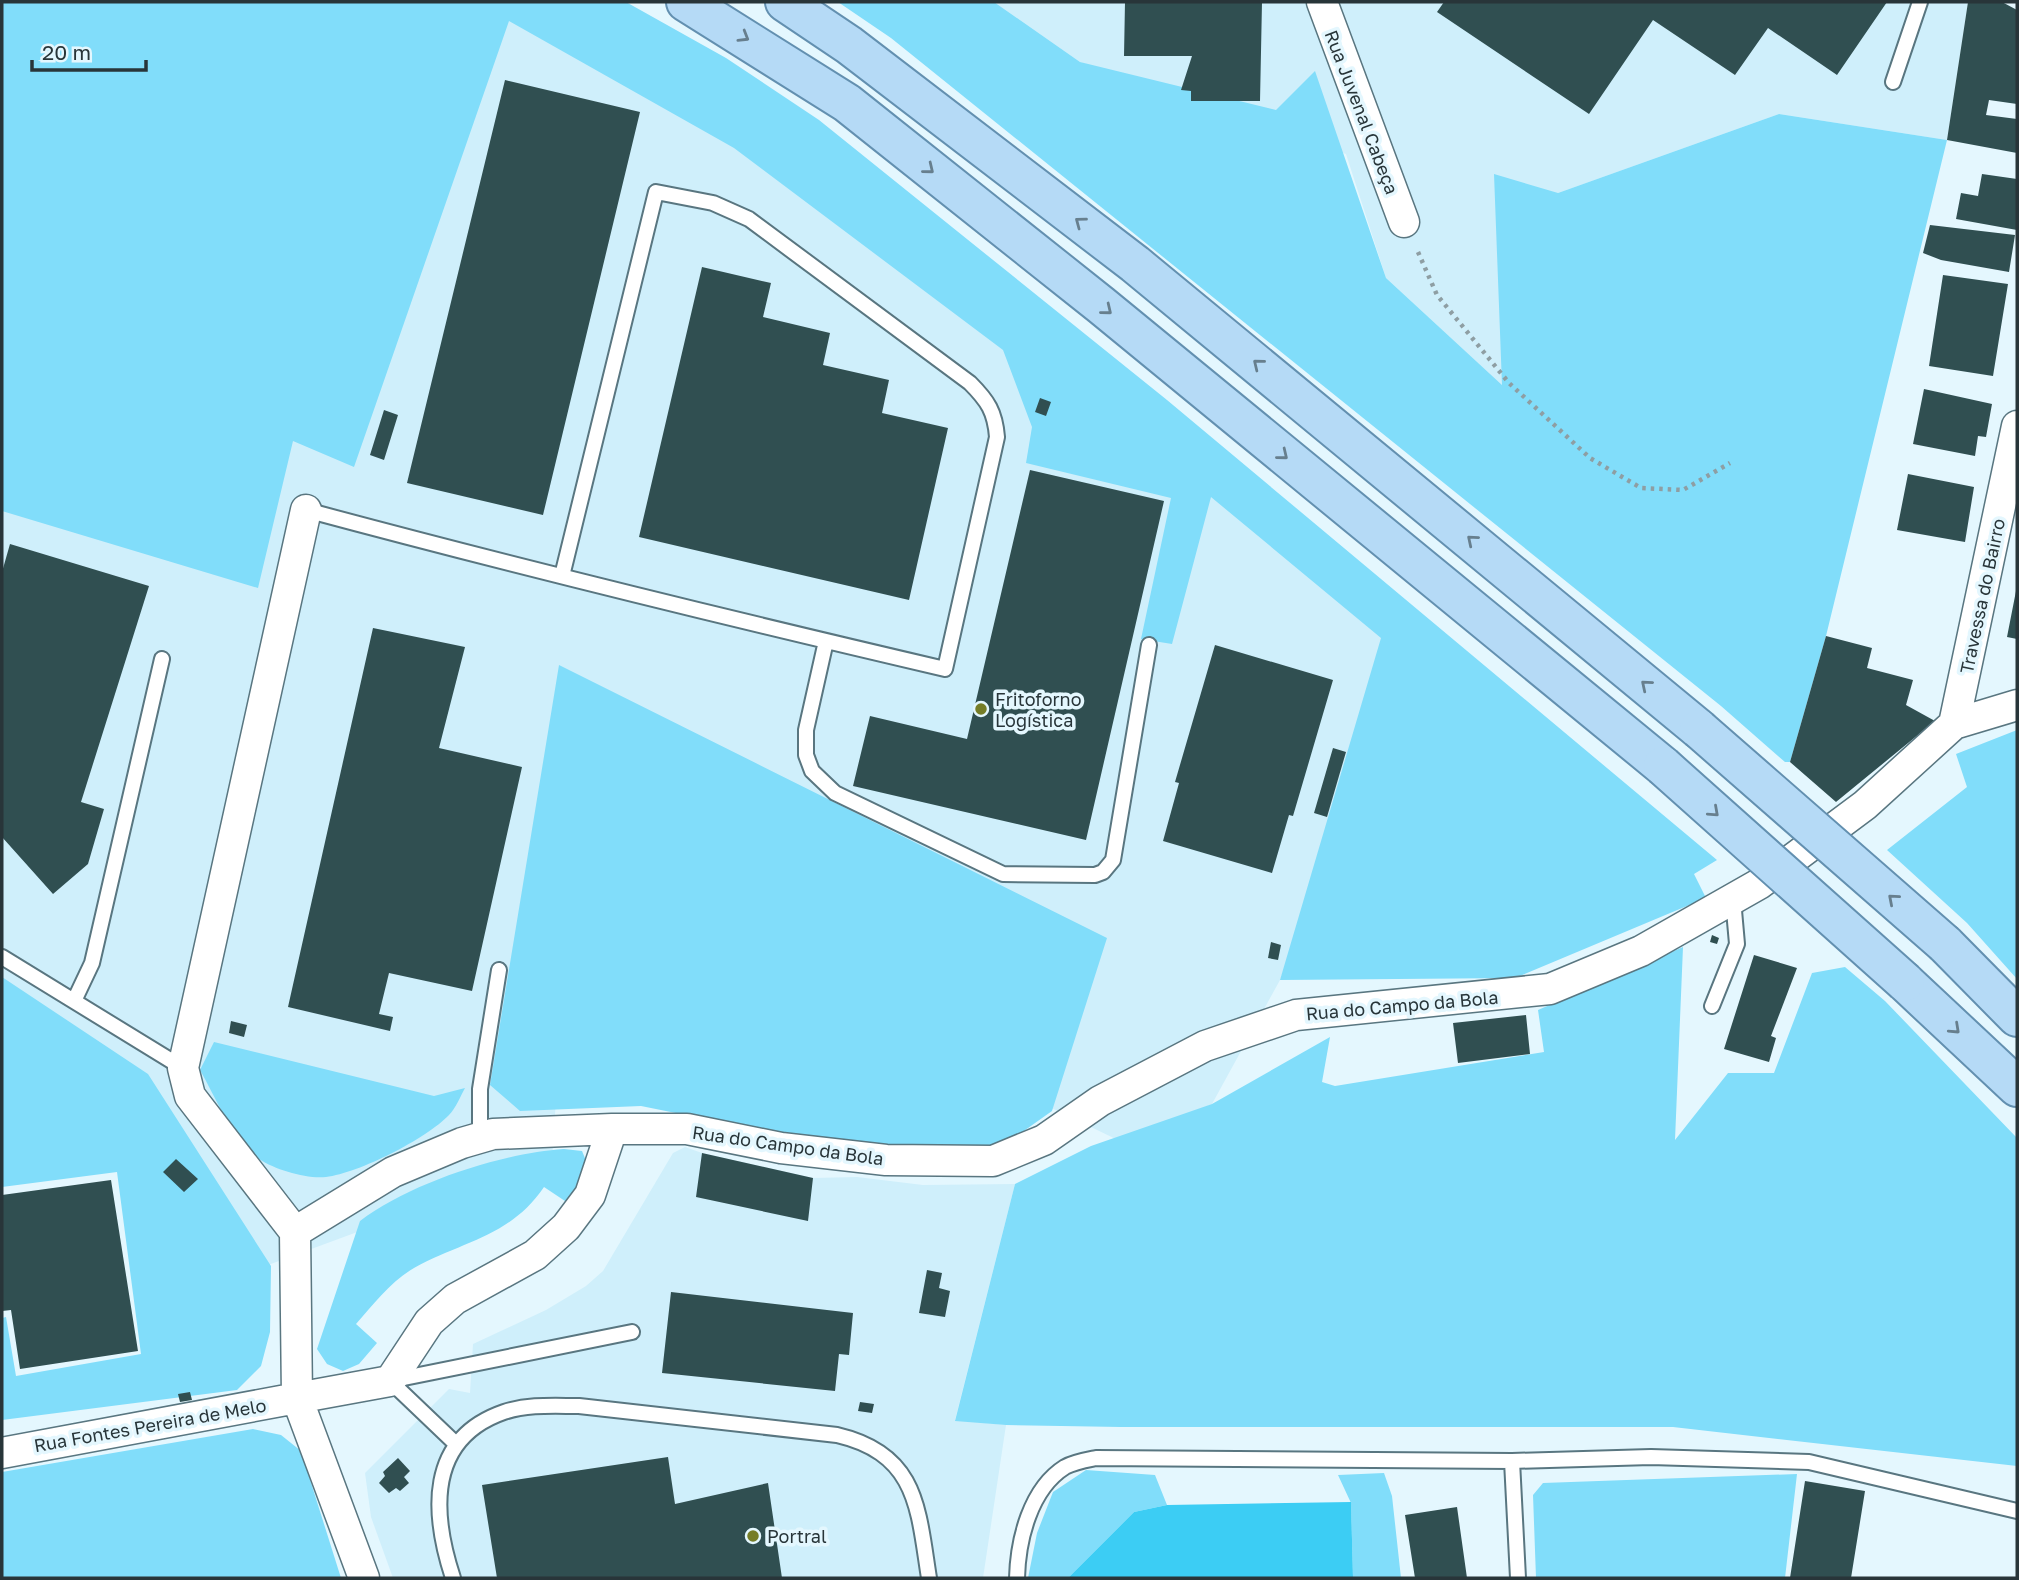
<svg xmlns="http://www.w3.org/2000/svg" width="2019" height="1580" viewBox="0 0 2019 1580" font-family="'Golos Text',sans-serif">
  <rect width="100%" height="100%" fill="#e4f7fe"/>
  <path fill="#cfeffb" d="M 994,2 L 1968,2 L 1947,140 L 1779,114 L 1558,193 L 1503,386 L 1386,278 L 1346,154 L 1080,62 Z
    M 500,10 L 737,134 L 1403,632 L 1280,980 L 1212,1104 L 1122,1142 L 1041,1103 L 581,719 L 552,1160 L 260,1268 L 2,1032 L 2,454 Z
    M 685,1147 L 702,1153 L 813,1178 L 857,1177 L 923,1185 L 1015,1184 L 955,1420 L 1006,1425 L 983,1578 L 393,1578 L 371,1517 L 365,1473 L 449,1389 L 470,1393 L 473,1344 L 546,1310 L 586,1286 L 603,1271 L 673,1153 Z"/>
  <path fill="#81ddfa" d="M 2,2 L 626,2 L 726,58 L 819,120 L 1167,400 L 1717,860 L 1694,874 L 1706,898 L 1515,978 L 1280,980 L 1381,638 L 1211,497 L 1172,644 L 1141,639 L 1171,498 L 1026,463 L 1032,427 L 1003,350 L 734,148 L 509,21 L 354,467 L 293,441 L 258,588 L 2,511 Z
    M 838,2 L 994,2 L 1080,62 L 1276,110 L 1315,71 L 1386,278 L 1502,385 L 1494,174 L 1558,193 L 1779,114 L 1947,140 L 1826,636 L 1790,762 L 1785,762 L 1721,706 L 891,38 Z
    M 559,665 L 1107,938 L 1052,1111 L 1014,1138 L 988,1150 L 839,1146 L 641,1106 L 520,1111 L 490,1085 Z
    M 2017,730 L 2017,979 L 1967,923 L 1887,850 L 1967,787 L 1956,754 Z
    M 1683,947 L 1675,1140 L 1728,1073 L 1774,1073 L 1812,973 L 1845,967 L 1885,1001 L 2017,1138 L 2017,1466 L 1673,1427 L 1121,1427 L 1006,1425 L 955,1421 L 1015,1184 L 1091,1146 L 1212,1104 L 1330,1037 L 1322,1082 L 1335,1086 L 1544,1052 L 1538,1010 Z
    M 2,977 L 148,1074 L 271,1266 L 270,1332 L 261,1366 L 237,1390 L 2,1420 L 2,1318 L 6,1317 L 16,1376 L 141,1354 L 117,1172 L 2,1187 Z
    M 214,1042 L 434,1096 L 465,1088 C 460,1097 456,1108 449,1115 C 426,1139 359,1173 326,1177 C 306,1179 276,1170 259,1159 C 232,1139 216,1098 200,1070 Z
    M 564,1149 L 582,1151 L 589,1168 L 568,1203 L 544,1187 C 510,1237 463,1241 414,1268 C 391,1281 373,1305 356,1324 L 377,1343 L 359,1364 L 343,1371 L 327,1364 L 317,1349 L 360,1221 C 410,1183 502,1153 564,1149 Z
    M 253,1429 L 281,1435 L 301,1451 L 341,1578 L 2,1578 L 2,1472 Z
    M 1086,1470 L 1155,1475 L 1167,1505 L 1134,1512 L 1068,1578 L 1028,1578 L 1037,1533 L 1053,1492 Z
    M 1384,1473 L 1392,1496 L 1401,1578 L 1353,1578 L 1351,1503 L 1338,1475 Z
    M 1797,1474 L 1785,1578 L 1536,1578 L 1533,1495 L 1543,1483 Z"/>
  <path fill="#3ccdf4" d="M 1351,1502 L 1353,1578 L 1068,1578 L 1134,1512 L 1167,1505 Z"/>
  <path fill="#304f51" d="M 1125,2 L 1262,2 L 1260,101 L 1191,101 L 1191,91 L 1181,90 L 1192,56 L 1124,56 Z
    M 1444,2 L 1887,2 L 1837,75 L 1768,28 L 1735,75 L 1653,20 L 1589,114 L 1437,12 Z
    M 1968,2 L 2002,2 L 2017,10 L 2017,104 L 1989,100 L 1986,115 L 2017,119 L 2017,153 L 1947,140 Z
    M 505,80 L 640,112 L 543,515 L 407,483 Z
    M 1982,174 L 2017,179 L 2017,230 L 1956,219 L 1961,193 L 1978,196 Z
    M 1930,225 L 2015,235 L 2009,272 L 1941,260 L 1923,253 Z
    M 702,267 L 771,283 L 763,317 L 830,333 L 823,365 L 889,380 L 882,413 L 948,428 L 909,600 L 639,537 Z
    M 1943,275 L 2008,284 L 1993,376 L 1929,366 Z
    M 1924,389 L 1992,404 L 1986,437 L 1978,436 L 1975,456 L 1913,444 Z
    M 1040,398 L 1051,402 L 1046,416 L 1035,412 Z
    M 384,410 L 398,415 L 384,460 L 370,455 Z
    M 1030,470 L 1164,501 L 1086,840 L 853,786 L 870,716 L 967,739 Z
    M 1908,474 L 1974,487 L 1965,542 L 1897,530 Z
    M 10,544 L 149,586 L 81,802 L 104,809 L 88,864 L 53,894 L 2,837 L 2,572 Z
    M 2016,591 L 2017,591 L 2017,639 L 2007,637 Z
    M 373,628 L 465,647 L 439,748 L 522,767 L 472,991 L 389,973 L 379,1014 L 393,1017 L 390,1031 L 288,1007 Z
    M 1826,636 L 1872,648 L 1867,668 L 1913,680 L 1906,705 L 1935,721 L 1836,802 L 1790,762 Z
    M 1215,645 L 1333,680 L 1293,816 L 1289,815 L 1272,873 L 1163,841 L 1179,783 L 1175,782 Z
    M 1333,748 L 1346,752 L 1327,817 L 1314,813 Z
    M 1712,935 L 1719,938 L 1717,944 L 1710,942 Z
    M 1271,942 L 1281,945 L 1278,960 L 1268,958 Z
    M 1754,955 L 1797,968 L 1771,1036 L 1776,1038 L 1769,1062 L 1724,1049 Z
    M 1526,1015 L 1530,1054 L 1458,1063 L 1453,1023 Z
    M 231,1021 L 247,1025 L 244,1037 L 229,1033 Z
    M 702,1153 L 813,1178 L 808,1221 L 696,1197 Z
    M 176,1159 L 198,1179 L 184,1192 L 163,1172 Z
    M 111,1180 L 138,1351 L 20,1369 L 11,1310 L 2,1311 L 2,1195 Z
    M 927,1270 L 942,1273 L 939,1288 L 950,1291 L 945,1317 L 919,1313 Z
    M 671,1292 L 853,1313 L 849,1355 L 839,1354 L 835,1391 L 662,1373 Z
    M 190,1392 L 192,1400 L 180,1402 L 178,1394 Z
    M 860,1402 L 874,1404 L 872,1413 L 858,1411 Z
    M 668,1457 L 675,1504 L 768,1483 L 782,1578 L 497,1578 L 482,1485 Z
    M 398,1458 L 410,1471 L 404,1477 L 409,1483 L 400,1491 L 396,1488 L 389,1493 L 379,1483 L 385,1476 L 383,1472 Z
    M 1805,1481 L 1865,1491 L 1851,1578 L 1790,1578 Z
    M 1457,1507 L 1467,1578 L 1415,1578 L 1405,1515 Z"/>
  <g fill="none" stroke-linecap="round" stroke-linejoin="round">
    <g stroke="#597680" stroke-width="18">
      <path id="service" d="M 1893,82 L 1920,2
        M 306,510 C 518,567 731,619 945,669 L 997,437 C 995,412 988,401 970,383 L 749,219 L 713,203 L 656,192 L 562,576
        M 826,641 L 806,730 L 806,755 L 812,771 L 835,793 L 1003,874 L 1095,875 L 1103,872 L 1113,860 L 1149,645
        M 2,957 L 183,1068
        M 74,1001 L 92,963 L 162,659
        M 1712,1006 L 1737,944 L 1733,899
        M 480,1138 L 480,1089 L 499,970
        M 394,1380 L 632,1332
        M 390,1381 L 456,1444
        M 1512,1461 L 1651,1457 L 1809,1462 L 2017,1511
        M 453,1578 C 432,1514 426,1439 504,1412 C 528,1404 554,1406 579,1406 L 837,1435 C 918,1454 918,1509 929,1578
        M 1017,1578 C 1018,1540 1030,1489 1065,1467 C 1074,1462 1086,1460 1096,1458 L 1512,1461 L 1518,1578"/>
    </g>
    <g stroke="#597680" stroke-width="33">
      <path id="minor" d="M 1322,2 L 1404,222
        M 1954,724 L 2017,426
        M 612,1129 L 687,1129 L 781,1148 L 886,1160 L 993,1161 L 1044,1140 L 1100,1101 L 1205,1046 L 1296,1015 L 1550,989 L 1641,951 L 1759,884 L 1865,805 L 1954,724 L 2017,705
        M 612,1129 L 590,1195 L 566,1227 L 535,1255 L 455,1299 L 429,1322 L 390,1381 L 297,1398 L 295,1232 L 393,1172 L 462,1143 L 493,1134 Z
        M 295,1232 L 190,1096 L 183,1068 L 306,510
        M 2,1453 L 297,1398 L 364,1578"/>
    </g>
    <g stroke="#6390b0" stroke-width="42">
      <path id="primary" d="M 686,2 L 847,103 L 1101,305 L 1663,766
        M 785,2 L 849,45 L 1135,264 L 1699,729
        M 1945,944 L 2017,1017
        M 1905,982 L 2017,1087"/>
    </g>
    <path stroke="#8e9ea3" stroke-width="4.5" stroke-dasharray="3.5 5" stroke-linecap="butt" d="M 1418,252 L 1437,295 L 1509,383 L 1590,458 L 1641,488 L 1683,490 L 1730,463"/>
    <use href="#service" stroke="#fff" stroke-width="14"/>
    <use href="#minor" stroke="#fff" stroke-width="30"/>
    <use href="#primary" stroke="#b5daf6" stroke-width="38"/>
    <g stroke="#6390b0" stroke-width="42" stroke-linecap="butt">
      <path id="primary-bridge" d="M 1699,729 L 1945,944
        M 1663,766 L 1905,982"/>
    </g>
    <use href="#primary-bridge" stroke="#b5daf6" stroke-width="38"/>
  </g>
  <defs><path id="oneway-chevron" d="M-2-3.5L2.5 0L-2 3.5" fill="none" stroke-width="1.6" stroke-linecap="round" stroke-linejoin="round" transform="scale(1.75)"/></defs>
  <g stroke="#677f8e">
    <use href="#oneway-chevron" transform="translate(744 37) rotate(31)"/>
    <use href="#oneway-chevron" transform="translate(929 169) rotate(39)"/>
    <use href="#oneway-chevron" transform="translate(1080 222) rotate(-143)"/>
    <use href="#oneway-chevron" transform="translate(1107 310) rotate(39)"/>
    <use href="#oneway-chevron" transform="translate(1258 364) rotate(-141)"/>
    <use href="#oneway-chevron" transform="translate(1283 455) rotate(39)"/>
    <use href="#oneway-chevron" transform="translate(1472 540) rotate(-140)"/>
    <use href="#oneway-chevron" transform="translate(1646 685) rotate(-140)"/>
    <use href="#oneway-chevron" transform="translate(1714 812) rotate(42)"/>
    <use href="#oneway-chevron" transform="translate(1893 899) rotate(-139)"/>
    <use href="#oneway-chevron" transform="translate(1955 1029) rotate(43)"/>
  </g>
  <g fill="#757d27" stroke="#e4f7fe" stroke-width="2.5">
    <circle cx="981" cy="709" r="7"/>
    <circle cx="753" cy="1536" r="7"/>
  </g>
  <g text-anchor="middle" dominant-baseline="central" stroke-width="7" stroke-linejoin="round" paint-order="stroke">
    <g font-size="18" fill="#283539" stroke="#e4f7fe">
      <text transform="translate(1362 112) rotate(69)">Rua Juvenal Cabeça</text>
      <text transform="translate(1982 596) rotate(-78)">Travessa do Bairro</text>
      <text transform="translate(1402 1005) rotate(-5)">Rua do Campo da Bola</text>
      <text transform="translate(788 1145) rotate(8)">Rua do Campo da Bola</text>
      <text transform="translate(150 1425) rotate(-10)">Rua Fontes Pereira de Melo</text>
    </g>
    <g font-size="18" fill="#283539" stroke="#e4f7fe" text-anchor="start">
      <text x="995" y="699">Fritoforno<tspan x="995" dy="21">Logística</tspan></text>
      <text x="767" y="1536">Portral</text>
    </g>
  </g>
  <rect width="2019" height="1580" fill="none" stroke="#283539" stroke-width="7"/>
  <path d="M32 60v10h114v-10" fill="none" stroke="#283539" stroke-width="3.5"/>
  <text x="42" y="60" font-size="21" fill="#283539" stroke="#e4f7fe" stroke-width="5" paint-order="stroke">20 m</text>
</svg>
